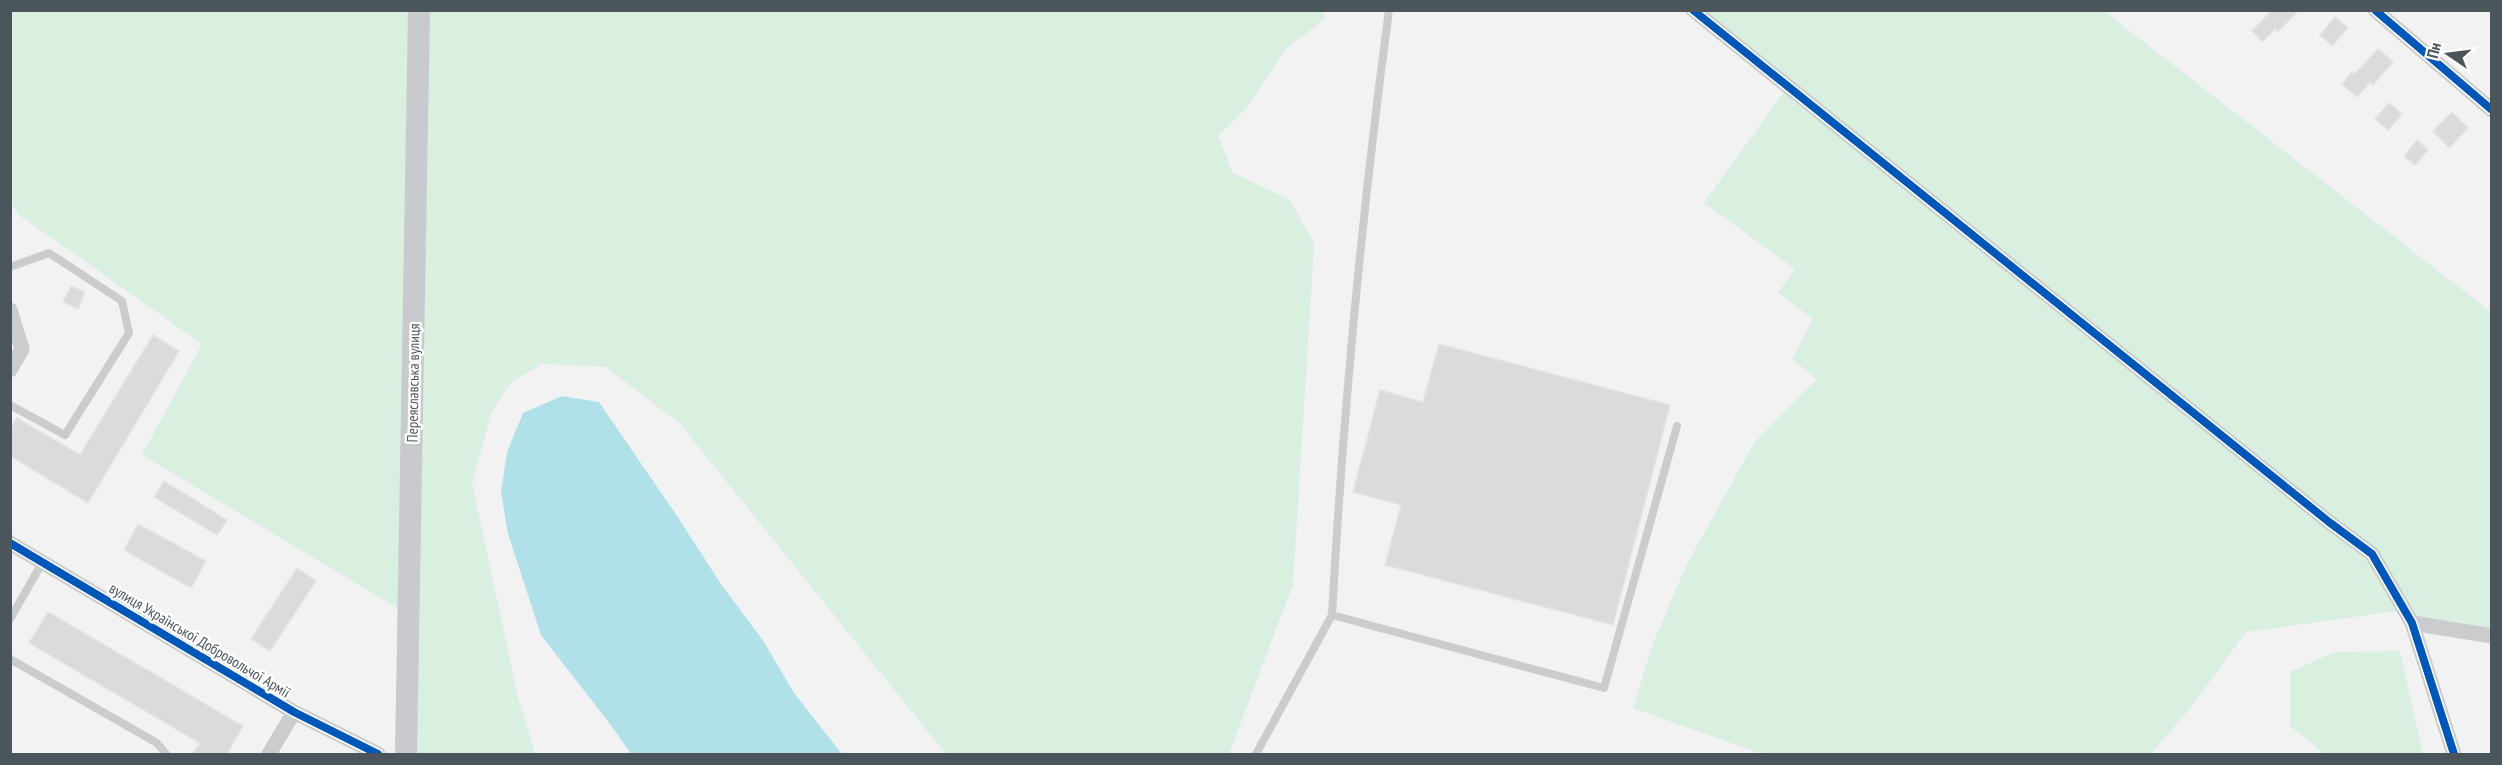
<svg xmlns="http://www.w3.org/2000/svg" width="2502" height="765" viewBox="0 0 2502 765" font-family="'PT Sans Narrow',sans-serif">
  <rect width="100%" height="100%" fill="#f2f2f2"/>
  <path fill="#d9efdf" d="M 10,11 L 1321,11 L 1326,18 L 1285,50 L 1247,108 L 1218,136 L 1233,173 L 1290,200 L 1314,244 L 1293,584 L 1229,754 L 946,754 L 680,424 L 606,367 L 542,364 L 511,382 L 492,411 L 472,483 L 518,697 L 535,754 L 406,754 L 409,615 L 142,455 L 202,344 L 19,215 L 11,202 Z
    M 1693,11 L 2104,11 L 2491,312 L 2491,636 L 2412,623 L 2404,610 L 2246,632 L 2191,707 L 2151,754 L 1773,754 L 1756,752 L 1633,708 L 1653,643 L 1687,564 L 1754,443 L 1817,379 L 1792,359 L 1813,319 L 1778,293 L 1795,269 L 1704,203 L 1788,86 Z
    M 2400,651 L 2423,754 L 2325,754 L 2290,726 L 2290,672 L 2335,652 Z"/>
  <path fill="#b1e1e8" d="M 562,396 L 599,402 L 677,516 L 721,584 L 764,642 L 794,693 L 842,754 L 631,754 L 613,728 L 541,635 L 508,534 L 501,492 L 507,452 L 523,413 Z"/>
  <path fill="#dbdbdc" stroke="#e3e4e4" stroke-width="1.5" d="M 2272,10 L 2299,10 L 2278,32 L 2275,29 L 2263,42 L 2252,31 Z
    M 2335,17 L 2348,28 L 2332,46 L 2320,35 Z
    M 2378,49 L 2393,62 L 2373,85 L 2370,82 L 2357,97 L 2342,84 L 2352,72 L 2355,74 Z
    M 2389,103 L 2402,114 L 2388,130 L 2375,119 Z
    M 2452,112 L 2468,128 L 2449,148 L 2433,131 Z
    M 2417,140 L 2428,150 L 2415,165 L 2404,156 Z
    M 71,286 L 85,292 L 78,309 L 63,302 Z
    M 153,335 L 179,351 L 88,503 L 10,456 L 10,429 L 17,418 L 80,455 Z
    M 1439,344 L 1670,405 L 1613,625 L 1385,565 L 1401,505 L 1353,492 L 1380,390 L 1423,402 Z
    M 164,481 L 227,520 L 217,535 L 154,497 Z
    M 138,524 L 206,561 L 191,588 L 124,550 Z
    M 297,568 L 316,581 L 270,651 L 251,639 Z
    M 48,612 L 243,726 L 227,754 L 193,754 L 200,743 L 29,643 Z"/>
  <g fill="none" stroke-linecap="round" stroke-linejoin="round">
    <path stroke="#cacccd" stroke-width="8" d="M 1389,10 C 1362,211 1343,413 1332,615 L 1604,688 L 1677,426
      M 10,267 L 49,253 L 122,301 L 129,333 L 65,435 L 10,405
      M 10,619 L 42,563
      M 10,659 L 157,743 L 166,754
      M 1256,754 L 1332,615"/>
    <path stroke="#cacccd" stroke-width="15" d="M 1693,10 L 2329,522 L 2372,554 L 2412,623 L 2454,754
      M 2375,10 L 2492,110
      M 10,310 L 22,349 L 10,370
      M 10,543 L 294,712 L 378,754
      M 2412,623 L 2492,636
      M 269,754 L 294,712"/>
    <path stroke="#c8cacd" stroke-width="22" d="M 406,754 L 419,10"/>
    <g stroke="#fff" stroke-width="11">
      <path id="cycleway" d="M 1693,10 L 2329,522 L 2372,554 L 2412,623 L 2454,754
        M 2375,10 L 2492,110
        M 10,543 L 294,712 L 378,754"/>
    </g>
    <use href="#cycleway" stroke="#0057b8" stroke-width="8"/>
  </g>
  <g text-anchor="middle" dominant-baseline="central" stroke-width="5" stroke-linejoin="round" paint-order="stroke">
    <g font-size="15" fill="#4a555c" stroke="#fff">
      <text transform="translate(413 383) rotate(-89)">Переяславська вулиця</text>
      <text transform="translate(200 640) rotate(31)">вулиця Української Добровольчої Армії</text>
    </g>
  </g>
  <rect width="2502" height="765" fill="none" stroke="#4a555c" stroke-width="24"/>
  <g transform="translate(2448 54) rotate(284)" stroke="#ffffff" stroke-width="4.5" paint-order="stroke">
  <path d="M0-4.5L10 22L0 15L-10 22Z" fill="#4a555c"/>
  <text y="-9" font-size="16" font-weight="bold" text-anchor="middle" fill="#4a555c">Пн</text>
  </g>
</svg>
